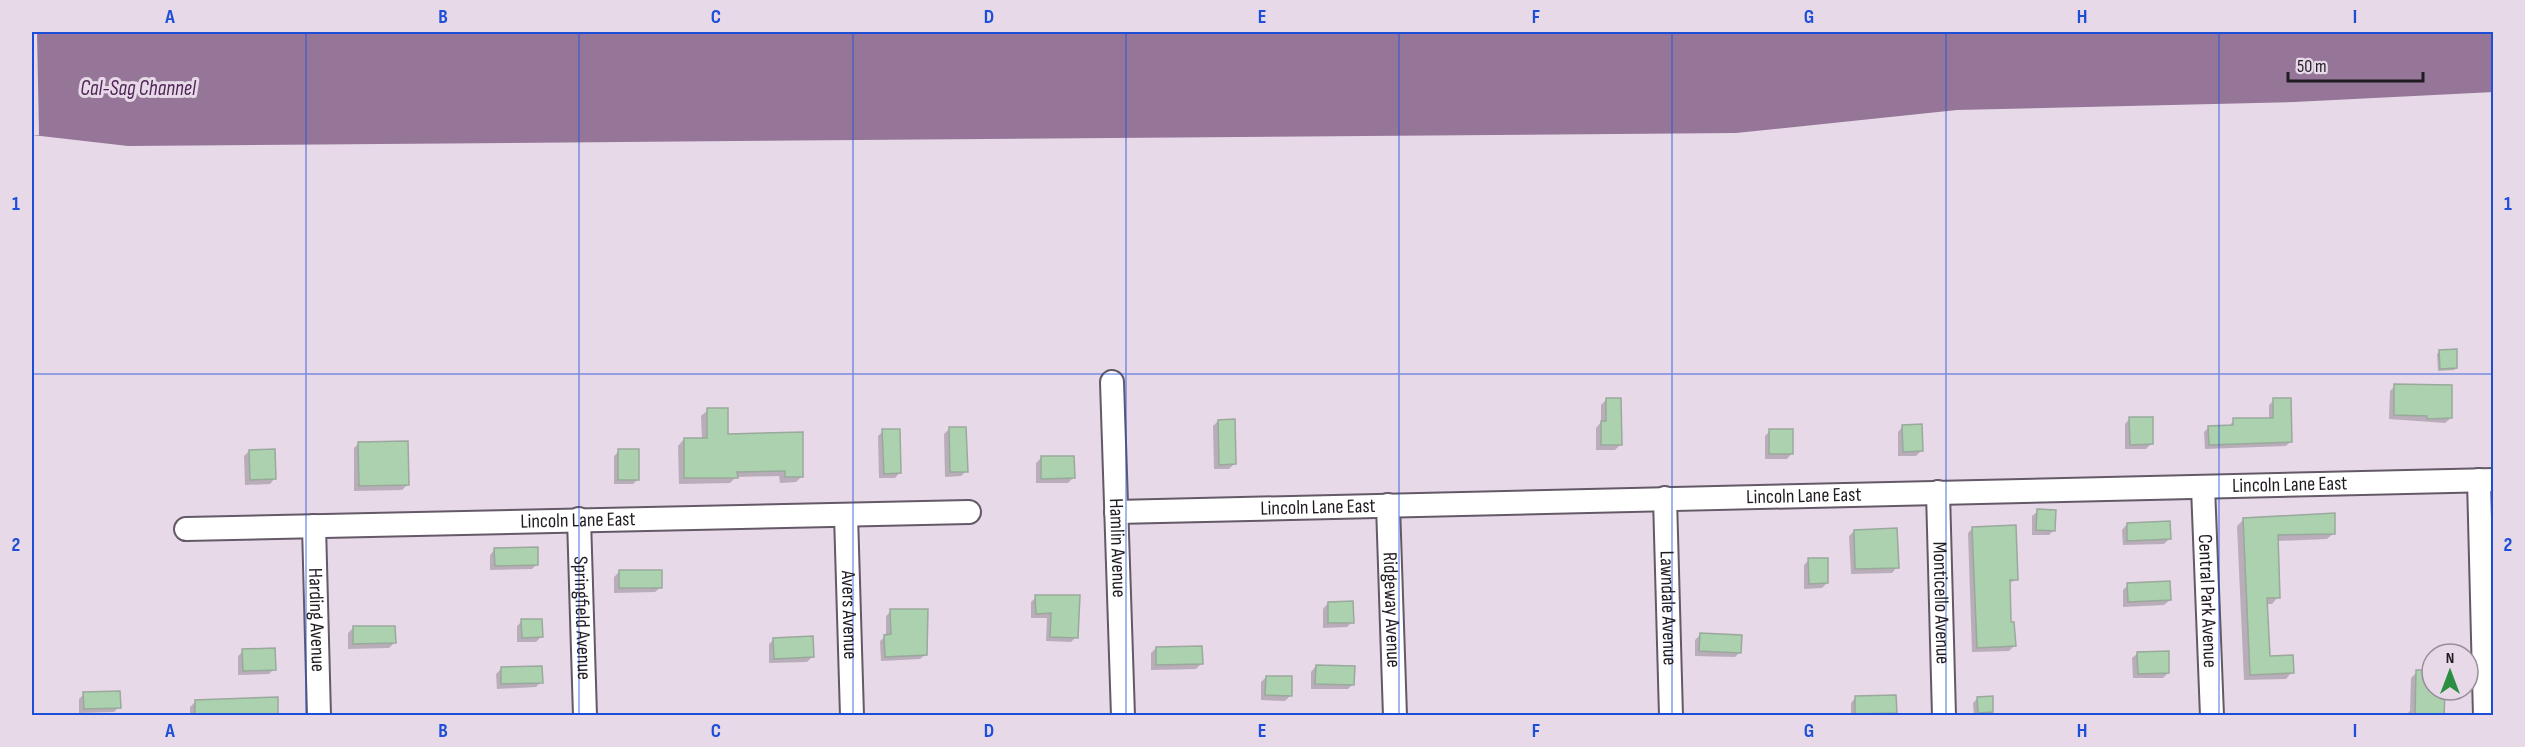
<svg xmlns="http://www.w3.org/2000/svg" width="2525" height="747" viewBox="0 0 2525 747" font-family="'Sofia Sans Condensed',sans-serif">
  <rect width="100%" height="100%" fill="#e7d9e8"/>
  <path fill="#957698" d="M 32,32 L 2493,32 L 2494,92 L 2294,102 L 1957,110 L 1736,133 L 128,146 L 32,135 Z"/>
  <path fill="#e7d9e8" d="M 32,32 L 37,32 L 39,135 L 32,135 Z"/>
  <path fill="#0003" d="M 2439,352 L 2456,368 L 2454,370 L 2438,371 L 2437,354 Z
    M 2395,386 L 2451,418 L 2445,423 L 2389,419 L 2390,391 Z
    M 1606,400 L 1621,444 L 1615,450 L 1596,450 L 1596,428 L 1601,422 L 1601,405 Z
    M 2274,400 L 2290,442 L 2286,446 L 2205,449 L 2204,432 L 2209,427 L 2229,426 L 2234,420 L 2269,420 L 2269,405 Z
    M 708,410 L 727,435 L 802,476 L 796,482 L 780,483 L 779,476 L 736,477 L 730,483 L 679,484 L 678,446 L 684,439 L 702,439 L 701,416 Z
    M 2130,418 L 2151,444 L 2146,449 L 2125,449 L 2125,424 Z
    M 1218,421 L 1234,464 L 1229,469 L 1214,469 L 1213,426 Z
    M 1903,426 L 1921,451 L 1916,456 L 1898,456 L 1898,432 Z
    M 949,429 L 966,471 L 961,476 L 945,477 L 944,434 Z
    M 883,431 L 900,472 L 895,478 L 879,478 L 878,436 Z
    M 1770,431 L 1792,453 L 1787,459 L 1765,459 L 1765,436 Z
    M 359,443 L 407,485 L 402,490 L 354,491 L 354,448 Z
    M 249,451 L 275,478 L 270,484 L 245,485 L 244,456 Z
    M 619,451 L 638,479 L 633,484 L 614,484 L 614,456 Z
    M 1041,458 L 1073,478 L 1068,483 L 1036,483 L 1036,463 Z
    M 2038,511 L 2054,530 L 2049,535 L 2032,535 L 2032,516 Z
    M 2243,520 L 2334,533 L 2327,539 L 2277,541 L 2278,597 L 2272,604 L 2266,604 L 2268,658 L 2292,672 L 2286,679 L 2244,680 L 2237,526 Z
    M 2127,524 L 2170,538 L 2164,544 L 2123,545 L 2122,530 Z
    M 1973,528 L 2017,579 L 2008,584 L 2010,624 L 2014,646 L 2009,651 L 1972,652 L 1968,533 Z
    M 1854,531 L 1897,567 L 1892,573 L 1851,574 L 1849,536 Z
    M 495,549 L 537,564 L 532,569 L 490,570 L 490,555 Z
    M 1809,560 L 1827,583 L 1822,588 L 1804,589 L 1804,565 Z
    M 619,572 L 661,587 L 655,592 L 614,593 L 614,577 Z
    M 2128,585 L 2170,600 L 2164,605 L 2123,607 L 2123,590 Z
    M 1036,597 L 1076,637 L 1071,642 L 1046,641 L 1047,618 L 1031,618 L 1031,602 Z
    M 1328,603 L 1352,622 L 1347,627 L 1323,628 L 1323,609 Z
    M 891,611 L 926,654 L 920,659 L 881,661 L 880,641 L 886,636 L 886,616 Z
    M 522,621 L 541,637 L 536,642 L 517,642 L 517,626 Z
    M 353,628 L 394,643 L 389,648 L 348,649 L 348,633 Z
    M 1700,635 L 1740,652 L 1735,657 L 1695,656 L 1695,640 Z
    M 774,639 L 812,657 L 807,662 L 769,663 L 769,644 Z
    M 1156,648 L 1201,664 L 1196,669 L 1151,670 L 1151,653 Z
    M 243,651 L 274,669 L 269,674 L 238,675 L 238,656 Z
    M 2138,653 L 2168,673 L 2163,678 L 2133,678 L 2132,658 Z
    M 1316,666 L 1353,684 L 1348,689 L 1311,689 L 1311,672 Z
    M 501,669 L 541,682 L 536,687 L 497,689 L 496,674 Z
    M 2417,672 L 2432,672 L 2432,690 L 2444,690 L 2445,716 L 2405,716 L 2410,711 L 2411,678 Z
    M 1266,677 L 1290,696 L 1285,701 L 1261,700 L 1261,682 Z
    M 84,694 L 119,707 L 114,712 L 79,713 L 79,699 Z
    M 1856,697 L 1895,713 L 1892,716 L 1851,716 L 1851,703 Z
    M 1991,697 L 1992,716 L 1974,716 L 1973,703 L 1978,698 Z
    M 196,701 L 277,716 L 190,716 L 190,707 Z"/>
  <path fill="#abd1af" stroke="#9aa99c" stroke-width="1.5" d="M 2457,349 L 2457,368 L 2440,369 L 2439,350 Z
    M 2394,384 L 2452,385 L 2452,418 L 2427,419 L 2427,416 L 2394,415 Z
    M 1606,398 L 1621,398 L 1622,445 L 1601,445 L 1601,421 L 1606,421 Z
    M 2273,398 L 2291,398 L 2292,442 L 2209,445 L 2208,426 L 2233,425 L 2233,418 L 2273,418 Z
    M 707,408 L 728,408 L 728,434 L 803,432 L 803,477 L 785,477 L 785,471 L 737,472 L 738,478 L 684,478 L 684,438 L 707,438 Z
    M 2129,417 L 2153,417 L 2153,444 L 2130,445 Z
    M 1235,419 L 1236,464 L 1219,465 L 1218,420 Z
    M 1922,424 L 1923,451 L 1903,452 L 1902,425 Z
    M 949,427 L 966,427 L 968,472 L 950,472 Z
    M 882,429 L 900,429 L 901,473 L 884,474 Z
    M 1769,429 L 1793,429 L 1793,454 L 1769,454 Z
    M 408,441 L 409,485 L 359,486 L 358,442 Z
    M 275,449 L 276,479 L 250,480 L 249,450 Z
    M 618,449 L 639,449 L 639,480 L 618,480 Z
    M 1041,456 L 1074,456 L 1075,478 L 1041,479 Z
    M 2037,509 L 2056,510 L 2055,531 L 2036,530 Z
    M 2335,513 L 2335,534 L 2278,535 L 2280,598 L 2267,598 L 2270,656 L 2293,655 L 2294,673 L 2250,675 L 2243,518 Z
    M 2170,521 L 2171,539 L 2127,541 L 2127,523 Z
    M 2016,525 L 2018,580 L 2010,580 L 2011,622 L 2014,622 L 2016,646 L 1977,648 L 1972,527 Z
    M 1897,528 L 1899,568 L 1855,569 L 1854,530 Z
    M 538,547 L 538,565 L 495,566 L 494,548 Z
    M 1808,558 L 1828,558 L 1828,583 L 1809,584 Z
    M 619,570 L 662,570 L 662,588 L 619,588 Z
    M 2170,581 L 2171,600 L 2128,602 L 2127,583 Z
    M 1035,595 L 1080,595 L 1078,638 L 1050,637 L 1051,613 L 1036,614 Z
    M 1353,601 L 1354,623 L 1328,623 L 1328,602 Z
    M 890,609 L 928,609 L 927,655 L 885,657 L 884,635 L 891,634 Z
    M 521,619 L 542,619 L 543,637 L 522,638 Z
    M 353,626 L 395,626 L 396,643 L 353,644 Z
    M 1700,633 L 1742,635 L 1741,653 L 1699,651 Z
    M 813,636 L 814,657 L 774,659 L 773,638 Z
    M 1202,646 L 1203,664 L 1156,665 L 1156,647 Z
    M 275,648 L 276,670 L 243,671 L 242,649 Z
    M 2169,651 L 2169,673 L 2138,674 L 2137,652 Z
    M 1316,665 L 1355,666 L 1354,685 L 1315,684 Z
    M 542,666 L 543,683 L 501,684 L 501,667 Z
    M 2416,670 L 2432,670 L 2432,690 L 2445,690 L 2444,716 L 2415,716 Z
    M 1266,676 L 1292,676 L 1292,696 L 1265,695 Z
    M 120,691 L 121,708 L 84,709 L 83,692 Z
    M 1896,695 L 1897,713 L 1855,714 L 1855,696 Z
    M 1993,696 L 1993,712 L 1978,713 L 1977,697 Z
    M 278,697 L 278,716 L 195,716 L 195,700 Z"/>
  <g fill="none" stroke-linecap="round" stroke-linejoin="round">
    <g stroke="#645966" stroke-width="26">
      <g id="minor">
        <path id="s1" d="M 1112,382 L 1123,716"/>
        <path d="M 2479,480 L 2485,716"/>
        <path id="s2" d="M 2203,487 L 2212,716"/>
        <path id="s3" d="M 1938,492 L 1944,716"/>
        <path id="s4" d="M 1665,498 L 1671,716"/>
        <path id="s5" d="M 1388,505 L 1395,716"/>
        <path id="s6" d="M 1116,512 L 2494,480"/>
        <path id="s7" d="M 846,515 L 852,716"/>
        <path id="s8" d="M 579,519 L 585,716"/>
        <path id="s9" d="M 314,526 L 319,716"/>
        <path id="s10" d="M 186,529 L 969,512"/>
      </g>
    </g>
    <use href="#minor" stroke="#fff" stroke-width="22"/>
  </g>
  <path fill="none" stroke="#1d4ed8" stroke-width="1.5" stroke-opacity="0.55" d="M 306,32 L 306,716M 579,32 L 579,716M 853,32 L 853,716M 1126,32 L 1126,716M 1399,32 L 1399,716M 1672,32 L 1672,716M 1946,32 L 1946,716M 2219,32 L 2219,716M 32,374 L 2494,374"/>
  <g text-anchor="middle" dominant-baseline="central" stroke-width="6" stroke-linejoin="round" paint-order="stroke">
    <g font-size="20" fill="#211c22" stroke="#e7d9e8">
      <text stroke="none"><textPath href="#s6" startOffset="1174">Lincoln Lane East</textPath></text>
      <text stroke="none"><textPath href="#s6" startOffset="688">Lincoln Lane East</textPath></text>
      <text stroke="none"><textPath href="#s6" startOffset="202">Lincoln Lane East</textPath></text>
      <text stroke="none"><textPath href="#s10" startOffset="392">Lincoln Lane East</textPath></text>
      <text stroke="none"><textPath href="#s1" startOffset="166">Hamlin Avenue</textPath></text>
      <text stroke="none"><textPath href="#s2" startOffset="114">Central Park Avenue</textPath></text>
      <text stroke="none"><textPath href="#s3" startOffset="111">Monticello Avenue</textPath></text>
      <text stroke="none"><textPath href="#s4" startOffset="110">Lawndale Avenue</textPath></text>
      <text stroke="none"><textPath href="#s5" startOffset="105">Ridgeway Avenue</textPath></text>
      <text stroke="none"><textPath href="#s7" startOffset="100">Avers Avenue</textPath></text>
      <text stroke="none"><textPath href="#s8" startOffset="99">Springfield Avenue</textPath></text>
      <text stroke="none"><textPath href="#s9" startOffset="94">Harding Avenue</textPath></text>
    </g>
    <g font-size="21" font-style="italic" fill="#4f2655" stroke="#e7d9e8">
      <text x="138" y="88">Cal-Sag Channel</text>
    </g>
  </g>
  <rect width="2525" height="747" fill="none" stroke="#e7d9e8" stroke-width="66"/>
  <g transform="translate(2450 672)"><circle r="28" fill="#e7d9e8" stroke="#988d99" stroke-width="1.5"/>
  <path d="M0-4.5L10 22L0 15L-10 22Z" fill="#298d42"/>
  <text y="-9" font-size="16" font-weight="bold" text-anchor="middle" fill="#211c22">N</text>
  </g>
  <path d="M2288 72v9h135v-9" fill="none" stroke="#211c22" stroke-width="3"/>
  <text x="2297" y="72" font-size="18" fill="#211c22" stroke="#e7d9e8" stroke-width="4.5" paint-order="stroke">50 m</text>
  <rect x="33" y="33" width="2459" height="681" fill="none" stroke="#1d4ed8" stroke-width="2"/>
  <g font-size="20" text-anchor="middle" font-weight="bold" fill="#1d4ed8">
    <text x="170" y="23">A</text>
    <text x="443" y="23">B</text>
    <text x="716" y="23">C</text>
    <text x="989" y="23">D</text>
    <text x="1262" y="23">E</text>
    <text x="1536" y="23">F</text>
    <text x="1809" y="23">G</text>
    <text x="2082" y="23">H</text>
    <text x="2355" y="23">I</text>
    <text x="16" y="210">1</text>
    <text x="2508" y="210">1</text>
    <text x="16" y="551">2</text>
    <text x="2508" y="551">2</text>
    <text x="170" y="737">A</text>
    <text x="443" y="737">B</text>
    <text x="716" y="737">C</text>
    <text x="989" y="737">D</text>
    <text x="1262" y="737">E</text>
    <text x="1536" y="737">F</text>
    <text x="1809" y="737">G</text>
    <text x="2082" y="737">H</text>
    <text x="2355" y="737">I</text>
  </g>
</svg>
